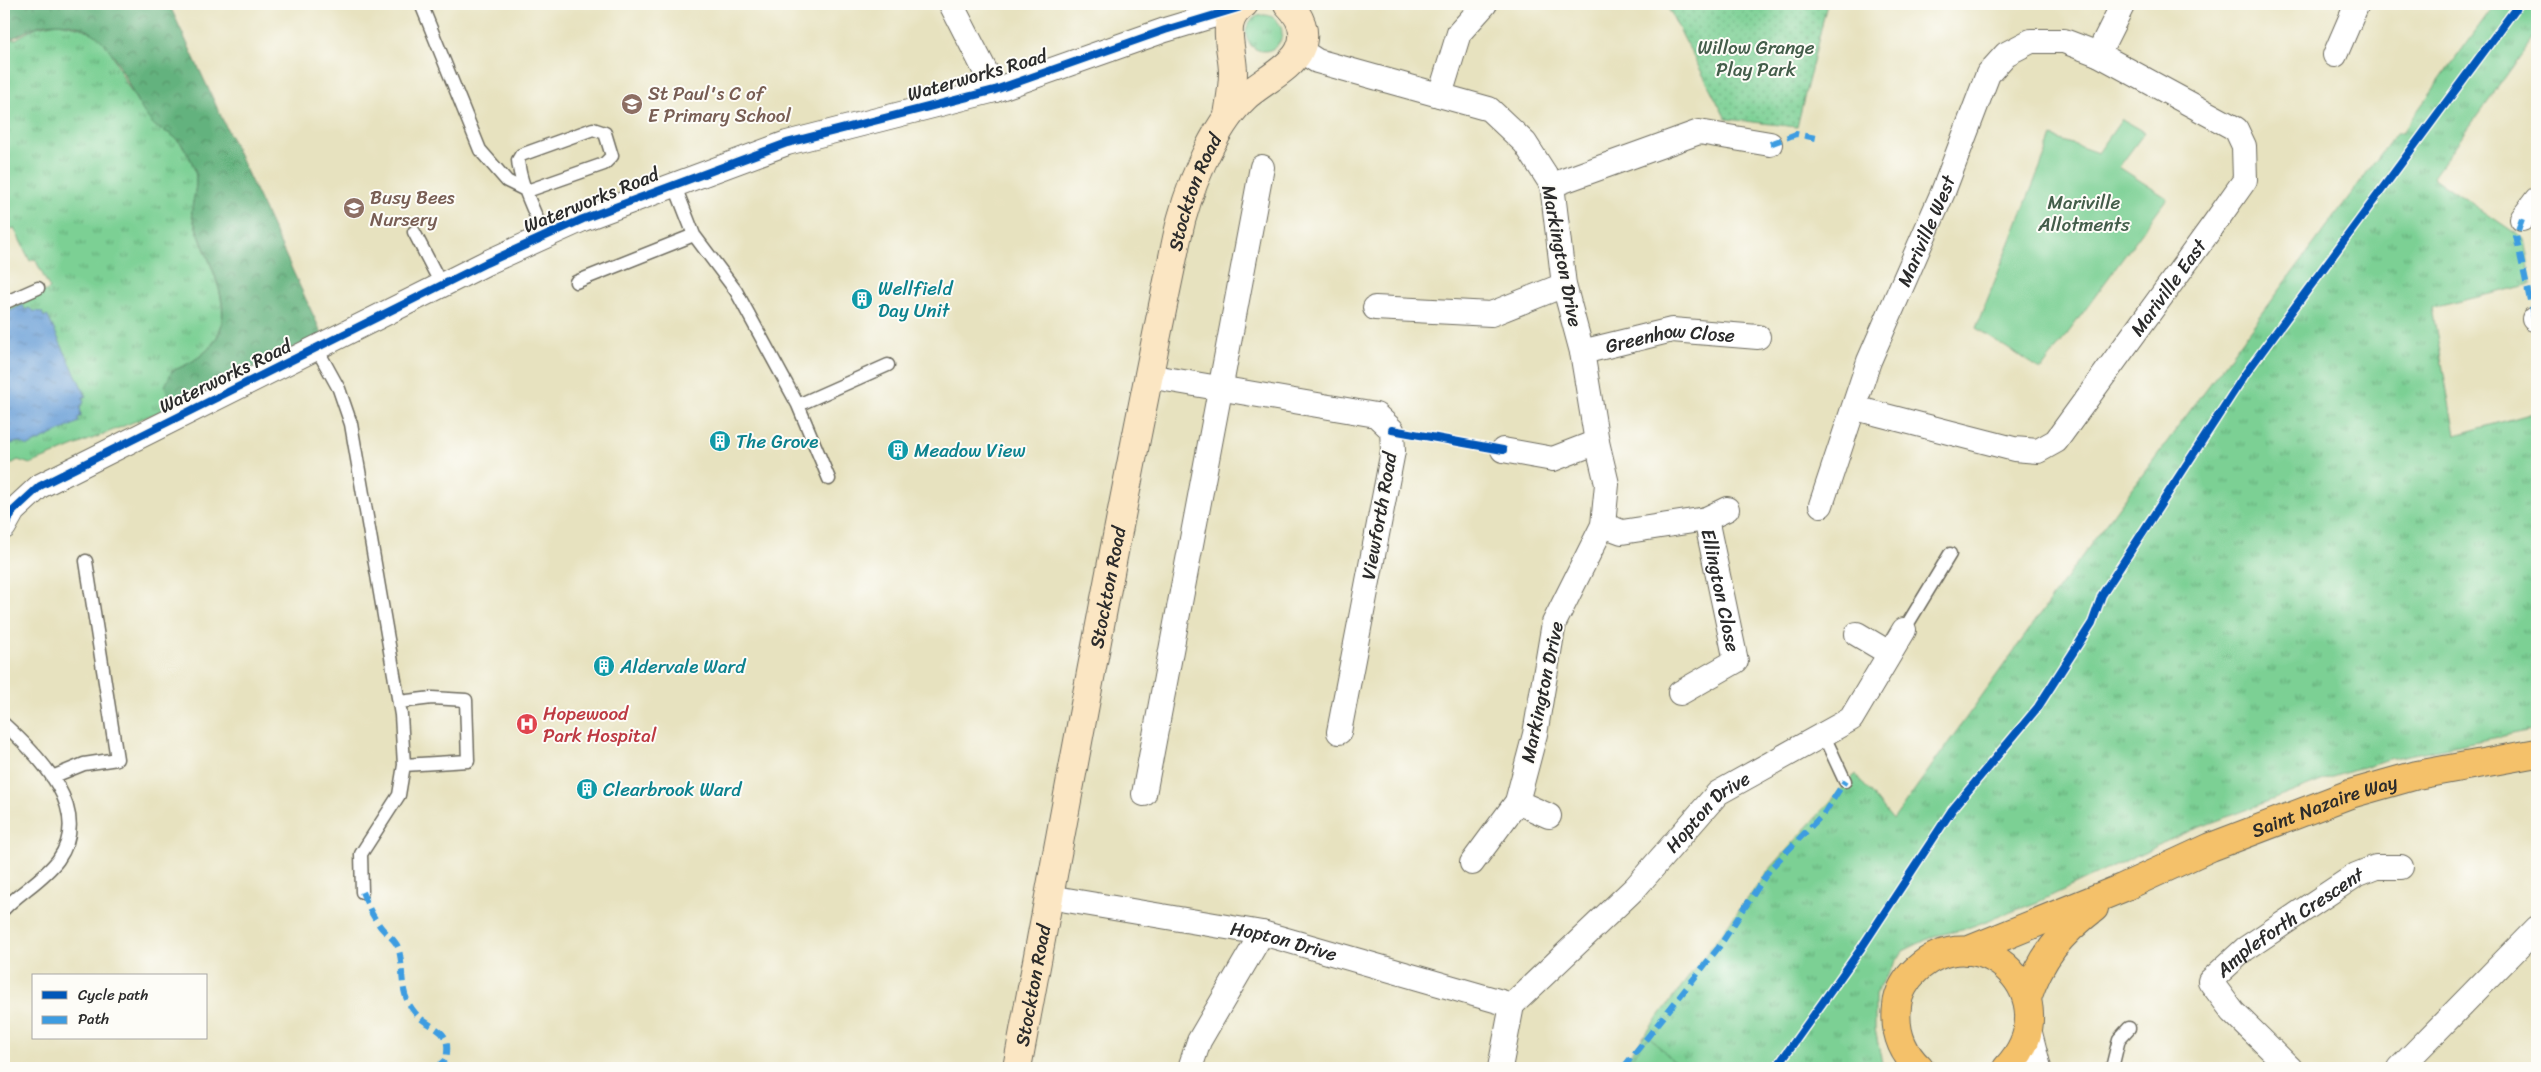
<svg xmlns="http://www.w3.org/2000/svg" width="2541" height="1072" viewBox="0 0 2541 1072" font-family="Sriracha,sans-serif">
  <defs>
    <pattern id="grass-tufts" width="24" height="20" patternUnits="userSpaceOnUse" patternTransform="scale(1.25)"><rect width="24" height="20" fill="#7bd094"/><path d="M3 7l-1-3M5 7V3M7 7l1-3M15 17l-1-3M17 17v-4M19 17l1-3" fill="none" stroke="#65a979"/></pattern>
    <pattern id="forest-crowns" width="20" height="18" patternUnits="userSpaceOnUse" patternTransform="scale(1.25)"><rect width="20" height="18" fill="#64b27e"/><path d="M2 6a3 3 0 1 1 6 0M12 15a3 3 0 1 1 6 0" fill="none" stroke="#539167"/></pattern>
    <pattern id="park-dots" width="8" height="8" patternUnits="userSpaceOnUse" patternTransform="scale(1.25)"><rect width="8" height="8" fill="#7bd094"/><path d="M2 2h.1M6 6h.1" fill="none" stroke="#65a979" stroke-width="1.8" stroke-linecap="round"/></pattern>
    <pattern id="water-ripples" width="26" height="14" patternUnits="userSpaceOnUse" patternTransform="scale(1.25)"><rect width="26" height="14" fill="#6ca0d8"/><path d="M2 4q2-2 4 0t4 0M15 11q2-2 4 0t4 0" fill="none" stroke="#5983af"/></pattern>
  </defs>
  <rect width="100%" height="100%" fill="#fdfcf7"/>
  <filter id="ink" filterUnits="userSpaceOnUse"><feTurbulence type="fractalNoise" baseFrequency=".02" numOctaves="2"/><feDisplacementMap in="SourceGraphic" scale="10" xChannelSelector="R" yChannelSelector="G"/><feConvolveMatrix kernelMatrix="1 2 1 2 8 2 1 2 1" color-interpolation-filters="sRGB"/></filter>
  <filter id="wash" filterUnits="userSpaceOnUse"><feTurbulence type="fractalNoise" baseFrequency=".0096" numOctaves="4" result="noise"/><feDisplacementMap in="SourceGraphic" scale="20" xChannelSelector="R" yChannelSelector="G"/><feGaussianBlur stdDeviation="1.12" result="paint"/><feColorMatrix in="noise" values="0 0 0 0 0 0 0 0 0 0 0 0 0 0 0 0 0 1.4 0 .05"/><feComposite in="paint" operator="in"/></filter>
  <g filter="url(#wash)">
    <rect width="100%" height="100%" fill="#e7e2bf"/>
    <path fill="url(#grass-tufts)" stroke="#537e60" d="M 2495,4 L 2537,4 L 2537,33 L 2433,177 L 2524,239 L 2532,284 L 2432,308 L 2455,435 L 2537,412 L 2537,729 L 2389,759 L 2324,780 L 2182,834 L 2038,902 L 1962,930 L 1934,936 L 1903,951 L 1875,994 L 1875,1029 L 1883,1068 L 1620,1068 L 1770,869 L 1855,774 L 1893,820 L 2077,563 L 2397,132 L 2402,132 Z
      M1246 33a18 18 0 1 1 36 0a18 18 0 1 1-36 0Z
      M 58,23 C 73,26 88,28 100,38 C 111,48 115,61 121,73 C 127,85 145,116 154,125 C 159,130 168,131 173,136 C 184,145 191,158 195,171 C 199,187 190,207 192,216 C 211,276 259,337 172,371 L 183,402 L 30,464 L 18,460 L 4,468 L 4,310 L 50,289 L 35,259 L 30,261 L 14,228 L 4,232 L 4,40 L 16,39 L 36,27 Z"/>
    <path fill="url(#forest-crowns)" stroke="#486e54" d="M 4,4 L 169,4 L 322,334 L 183,402 L 170,399 L 165,386 L 172,371 C 260,337 211,276 192,215 C 190,206 199,187 195,171 C 191,158 184,144 173,136 C 167,131 158,130 153,124 C 126,96 121,41 80,27 C 66,22 48,22 35,27 C 23,32 17,38 4,40 Z"/>
    <path fill="url(#park-dots)" stroke="#537e60" d="M 1670,4 L 1827,4 L 1797,127 L 1726,119 L 1667,6 Z"/>
    <path fill="#7bd094" stroke="#537e60" d="M 2122,119 L 2145,132 L 2119,167 L 2167,198 L 2041,370 L 1976,328 L 2052,137 L 2098,153 Z
      M 1649,1036 L 1680,1068 L 1623,1068 Z"/>
    <path fill="url(#water-ripples)" stroke="#4c6682" d="M 23,305 L 25,310 L 29,308 L 33,311 L 42,312 L 44,317 L 47,315 L 86,396 L 82,398 L 84,402 L 80,407 L 81,416 L 78,418 L 79,422 L 28,446 L 19,442 L 10,444 L 8,439 L 4,441 L 4,314 Z"/>
  </g>
  <g filter="url(#ink)">
    <g fill="none" stroke-linecap="round" stroke-linejoin="round">
      <g stroke="#6d6b5f" stroke-width="15">
        <path id="lane" d="M 421,4 L 480,150 L 507,181 L 527,191 L 604,164 L 612,156 L 605,133 L 593,129 L 521,155 L 518,160 C 520,185 535,212 544,235
          M 674,184 L 694,235 L 736,291 L 798,405 L 829,479
          M 414,232 L 442,286
          M 576,282 L 694,235
          M 4,303 L 38,288
          M 317,349 L 339,389 L 351,424 L 401,715 L 404,765 L 399,795 L 361,854 L 362,892
          M 798,405 L 888,365
          M 1904,630 L 1950,554
          M 399,702 L 432,698 L 466,700 L 468,761 L 404,765
          M 4,724 C 39,756 94,810 58,860 C 43,880 20,892 4,909
          M 1824,736 L 1845,781
          M 52,777 L 84,764 L 117,759 L 86,561
          M 2112,1068 L 2119,1039 L 2129,1028"/>
      </g>
      <g stroke="#6d6b5f" stroke-width="26">
        <g id="street">
          <path d="M 951,4 L 995,90"/>
          <path d="M 1300,50 L 1317,61 L 1489,109 L 1525,143 L 1552,185 L 1564,285 L 1582,352 L 1597,442 L 1607,484 L 1603,525 L 1554,623 L 1535,734 L 1517,802 L 1472,863"/>
          <path d="M 2335,55 L 2357,4"/>
          <path d="M 1440,95 L 1459,33 L 1485,4"/>
          <path d="M 1552,185 L 1699,132 L 1770,144"/>
          <path d="M 2522,219 L 2537,199"/>
          <path d="M 1375,308 L 1491,314 L 1564,285"/>
          <path d="M 2534,319 L 2537,319"/>
          <path id="s1" d="M 1582,352 L 1672,330 L 1758,337"/>
          <path d="M 1148,376 L 1376,415 L 1392,430 L 1393,451 L 1339,732"/>
          <path id="s2" d="M 1855,408 L 2014,449 L 2038,451 L 2056,441 L 2214,224 L 2245,180 L 2244,146 L 2236,129 L 2098,54 L 2123,4"/>
          <path d="M 1503,450 L 1553,459 L 1597,442"/>
          <path id="s3" d="M 1821,505 L 1869,361 L 1943,192 L 1988,74 L 2006,54 L 2031,41 L 2064,41 L 2098,54"/>
          <path d="M 1706,519 L 1727,509"/>
          <path id="s4" d="M 1603,525 L 1622,532 L 1706,519 L 1736,661 L 1680,693"/>
          <path d="M 4,527 L 13,511 L 40,486 L 486,263 L 583,219 L 787,143 L 995,90 L 1165,30 L 1238,8"/>
          <path d="M 1857,634 L 1889,653"/>
          <path d="M 1144,794 L 1262,167"/>
          <path d="M 1517,802 L 1549,816"/>
          <path id="s5" d="M 1049,897 L 1262,933 L 1512,1005 L 1635,888 L 1718,793 L 1851,719 L 1904,630"/>
          <path d="M 2029,1029 L 2039,1068"/>
          <path d="M 1190,1068 L 1199,1041 L 1262,933"/>
          <path d="M 1500,1068 L 1512,1005"/>
          <path id="s6" d="M 2290,1068 L 2233,1012 L 2210,981 L 2245,949 L 2356,875 L 2376,867 L 2401,867"/>
          <path d="M 2400,1068 L 2537,928"/>
        </g>
      </g>
      <g stroke="#6d6b5f" stroke-width="30">
        <g id="secondary">
          <path d="M 1228,116 C 1230,102 1233,87 1233,73 C 1233,47 1218,21 1244,4"/>
          <path id="s7" d="M 1017,1068 C 1069,791 1119,514 1177,238 C 1186,194 1212,128 1245,97 C 1260,83 1293,67 1300,49 C 1308,32 1300,16 1288,4"/>
        </g>
      </g>
      <g stroke="#6d6b5f" stroke-width="30">
        <g id="highway">
          <path id="s8" d="M 1967,951 L 2122,888 L 2211,847 L 2350,794 L 2417,775 L 2537,753"/>
          <path d="M 2027,998 C 2041,957 2060,934 2094,908"/>
          <path d="M 1919,1068 C 1901,1051 1894,1031 1897,1006 C 1898,993 1906,979 1916,970 C 1979,911 2072,998 2007,1068"/>
        </g>
      </g>
      <use href="#lane" stroke="#fff" stroke-width="12"/>
      <use href="#street" stroke="#fff" stroke-width="24"/>
      <use href="#secondary" stroke="#fbe6c3" stroke-width="28"/>
      <use href="#highway" stroke="#f4c16a" stroke-width="28"/>
      <path stroke="#3d9ce1" stroke-width="6" stroke-dasharray="12 6" stroke-linecap="butt" d="M 1770,144 L 1796,134 L 1816,138
        M 2522,219 L 2516,236 L 2534,319
        M 362,892 C 367,903 371,914 378,923 C 383,932 394,938 398,947 C 405,968 398,991 413,1010 C 429,1032 453,1025 446,1059 L 436,1068
        M 524,1068 L 525,1068
        M 1623,1068 L 1719,947 L 1770,869 L 1825,812 L 1845,781"/>
      <g stroke="#fdfcf7" stroke-width="11">
        <path id="cycleway" d="M 1392,430 L 1503,450
          M 4,527 L 13,511 L 40,486 L 486,263 L 583,219 L 787,143 L 995,90 L 1165,30 L 1238,8
          M 1776,1068 L 1860,950 L 1952,810 L 2038,707 L 2092,623 L 2102,595 L 2246,373 L 2519,4"/>
      </g>
      <use href="#cycleway" stroke="#0057b8" stroke-width="8"/>
    </g>
  </g>
  <defs>
    <g id="school-disc" transform="scale(1.125)"><circle r="9.5" fill="#8d6e63" stroke="#fdfcf7"/><path d="M0-5L7-2L0 1L-7-2ZM-4 1L0 2.5L4 1V4Q0 6-4 4Z" fill="#fff"/></g>
    <g id="building-disc" transform="scale(1.125)"><circle r="9.5" fill="#0f9aa8" stroke="#fdfcf7"/><path d="M-4-6H4V6H1V3H-1V6H-4ZM-2.5-4.3h1.7v1.8h-1.7ZM.8-4.3h1.7v1.8H.8ZM-2.5-1h1.7V.8h-1.7ZM.8-1h1.7V.8H.8Z" fill="#fff"/></g>
    <g id="hospital-disc" transform="scale(1.125)"><circle r="9.5" fill="#e0444e" stroke="#fdfcf7"/><path d="M-5-5h3v3.5h4V-5h3V5h-3V1.5h-4V5h-3Z" fill="#fff"/></g>
  </defs>
  <g fill-rule="evenodd">
    <use href="#school-disc" x="632" y="104"/>
    <use href="#school-disc" x="354" y="208"/>
    <use href="#building-disc" x="862" y="299"/>
    <use href="#building-disc" x="720" y="441"/>
    <use href="#building-disc" x="898" y="450"/>
    <use href="#building-disc" x="604" y="666"/>
    <use href="#hospital-disc" x="527" y="724"/>
    <use href="#building-disc" x="587" y="789"/>
  </g>
  <g text-anchor="middle" dominant-baseline="central" stroke-width="4" stroke-linejoin="round" paint-order="stroke">
    <g font-size="19" fill="#435d4a" stroke="#fdfcf7">
      <text x="1756" y="47">Willow Grange<tspan x="1756" dy="22">Play Park</tspan></text>
      <text x="2084" y="202">Mariville<tspan x="2084" dy="22">Allotments</tspan></text>
    </g>
    <g font-size="19" fill="#2b2b2b" stroke="#fdfcf7">
      <text transform="translate(977 75) rotate(-16)">Waterworks Road</text>
      <text stroke="none"><textPath href="#s7" startOffset="894">Stockton Road</textPath></text>
      <text transform="translate(591 200) rotate(-22)">Waterworks Road</text>
      <text stroke="none"><textPath href="#s3" startOffset="294">Mariville West</textPath></text>
      <text transform="translate(1562 256) rotate(79)">Markington Drive</text>
      <text stroke="none"><textPath href="#s2" startOffset="399">Mariville East</textPath></text>
      <text stroke="none"><textPath href="#s1" startOffset="90">Greenhow Close</textPath></text>
      <text transform="translate(225 376) rotate(-26)">Waterworks Road</text>
      <text transform="translate(1379 516) rotate(-80)">Viewforth Road</text>
      <text stroke="none"><textPath href="#s7" startOffset="489">Stockton Road</textPath></text>
      <text stroke="none"><textPath href="#s4" startOffset="178">Ellington Close</textPath></text>
      <text transform="translate(1542 692) rotate(-78)">Markington Drive</text>
      <text stroke="none"><textPath href="#s8" startOffset="386">Saint Nazaire Way</textPath></text>
      <text stroke="none"><textPath href="#s5" startOffset="752">Hopton Drive</textPath></text>
      <text stroke="none"><textPath href="#s6" startOffset="218">Ampleforth Crescent</textPath></text>
      <text stroke="none"><textPath href="#s5" startOffset="239">Hopton Drive</textPath></text>
      <text stroke="none"><textPath href="#s7" startOffset="84">Stockton Road</textPath></text>
    </g>
    <g font-size="19" fill="#785e54" stroke="#fdfcf7" text-anchor="start">
      <text x="648" y="93">St Paul's C of<tspan x="648" dy="22">E Primary School</tspan></text>
      <text x="370" y="197">Busy Bees<tspan x="370" dy="22">Nursery</tspan></text>
    </g>
    <g font-size="19" fill="#0d838f" stroke="#fdfcf7" text-anchor="start">
      <text x="878" y="288">Wellfield<tspan x="878" dy="22">Day Unit</tspan></text>
      <text x="736" y="441">The Grove</text>
      <text x="914" y="450">Meadow View</text>
      <text x="620" y="666">Aldervale Ward</text>
      <text x="603" y="789">Clearbrook Ward</text>
    </g>
    <g font-size="19" fill="#be3a42" stroke="#fdfcf7" text-anchor="start">
      <text x="543" y="713">Hopewood<tspan x="543" dy="22">Park Hospital</tspan></text>
    </g>
  </g>
  <rect width="2541" height="1072" fill="none" stroke="#fdfcf7" stroke-width="20"/>
  <rect x="32" y="974" width="175" height="65" fill="#fdfcf7" stroke="#a9a8a5"/>
  <rect x="42" y="991" width="25" height="8" fill="#0057b8" stroke="#a9a8a5"/>
  <text x="78" y="1000" font-size="15" fill="#2b2b2b">Cycle path</text>
  <rect x="42" y="1016" width="25" height="8" fill="#3d9ce1" stroke="#a9a8a5"/>
  <text x="78" y="1024" font-size="15" fill="#2b2b2b">Path</text>
</svg>
